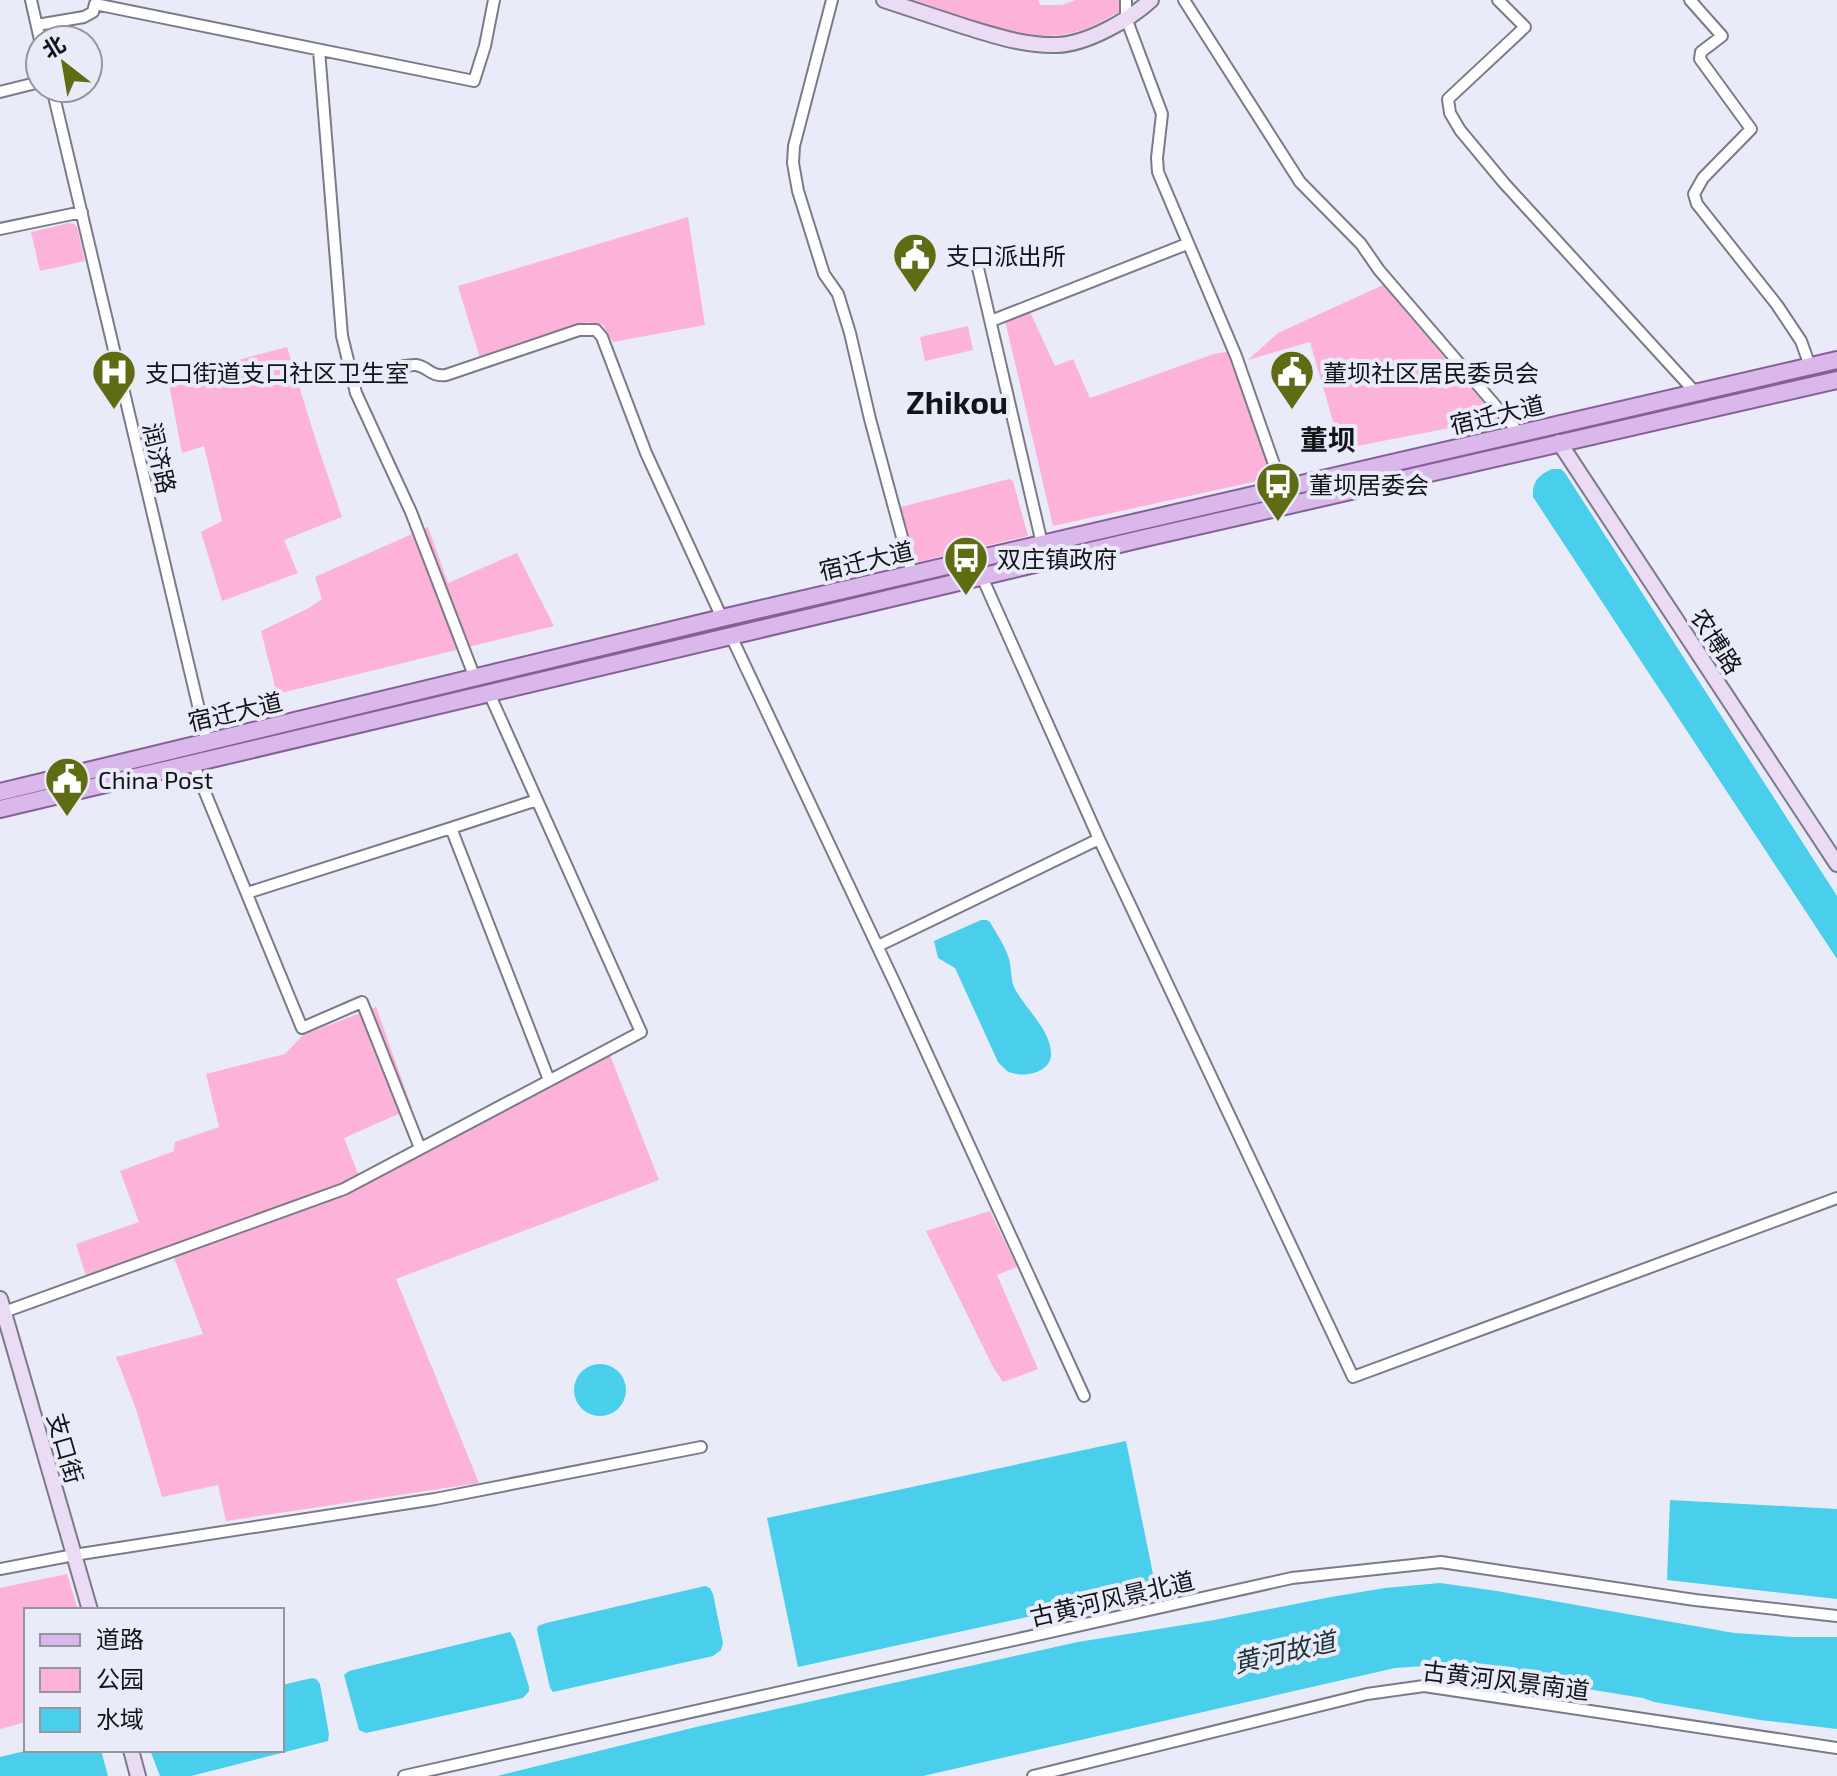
<svg xmlns="http://www.w3.org/2000/svg" width="1837" height="1776" viewBox="0 0 1837 1776" font-family="'Exo 2','Noto Sans SC',sans-serif">
  <rect width="100%" height="100%" fill="#eaebf8"/>
  <path fill="#fcb2d9" d="M 914,0 L 1038,0 L 1040,5 L 1062,5 L 1076,0 L 1119,0 L 1119,12 C 1107,18 1093,27 1079,31 C 1029,47 962,16 914,0 Z
    M 688,217 L 705,325 L 613,342 L 603,325 L 587,322 L 480,358 L 458,286 Z
    M 69,223 L 74,224 L 77,227 L 85,261 L 40,271 L 31,232 Z
    M 1383,285 L 1497,419 L 1341,449 L 1310,342 L 1248,360 L 1278,333 Z
    M 1029,310 L 1055,366 L 1073,359 L 1090,398 L 1214,354 L 1230,351 L 1275,477 L 1053,526 L 1005,320 Z
    M 968,326 L 973,350 L 925,361 L 920,337 Z
    M 287,347 L 318,447 L 342,517 L 284,540 L 298,573 L 222,601 L 201,532 L 222,521 L 204,446 L 182,453 L 168,379 Z
    M 1009,479 L 1013,481 L 1028,536 L 913,563 L 897,508 Z
    M 428,527 L 448,583 L 517,553 L 554,626 L 277,694 L 261,631 L 309,608 L 322,599 L 315,577 Z
    M 376,1007 L 412,1108 L 344,1138 L 363,1186 L 610,1055 L 659,1180 L 396,1279 L 479,1483 L 226,1521 L 218,1485 L 162,1497 L 136,1409 L 116,1357 L 203,1334 L 170,1247 L 86,1276 L 76,1244 L 139,1222 L 120,1171 L 174,1151 L 175,1142 L 219,1127 L 206,1074 L 285,1054 L 303,1035 Z
    M 990,1211 L 1017,1267 L 997,1275 L 1038,1369 L 1003,1382 L 993,1367 L 926,1231 Z
    M 67,1574 L 78,1610 L 26,1610 L 26,1722 L 0,1729 L 0,1588 Z"/>
  <path fill="#49ceeb" d="M 1552,469 L 1561,469 L 1565,473 L 1837,896 L 1837,959 L 1533,497 C 1532,482 1538,475 1552,469 Z
    M 981,920 L 987,920 L 990,922 C 996,933 1004,944 1008,956 C 1012,966 1010,977 1014,987 C 1024,1008 1049,1027 1051,1052 C 1053,1073 1022,1079 1007,1071 C 1005,1069 1000,1064 998,1062 L 955,968 L 938,958 L 934,941 Z
    M574 1390a26 26 0 1 1 52 0a26 26 0 1 1-52 0Z
    M 1126,1441 L 1156,1589 L 798,1667 L 767,1518 Z
    M 1670,1500 L 1837,1509 L 1837,1599 L 1667,1580 Z
    M 1440,1583 L 1497,1591 L 1734,1633 L 1794,1637 L 1837,1637 L 1837,1729 L 1760,1720 L 1654,1702 L 1643,1698 L 1440,1665 L 1395,1668 L 923,1776 L 497,1776 L 696,1727 L 1078,1642 L 1214,1620 L 1331,1597 L 1385,1588 Z
    M 705,1586 L 710,1588 L 713,1594 L 723,1643 L 721,1650 L 713,1656 L 553,1692 L 550,1688 L 537,1630 L 538,1626 L 546,1623 Z
    M 510,1632 L 515,1640 L 529,1687 L 529,1691 L 523,1698 L 366,1733 L 359,1730 L 344,1675 L 349,1671 Z
    M 312,1678 L 316,1679 L 320,1684 L 329,1734 L 328,1741 L 191,1776 L 160,1776 L 150,1750 L 282,1750 L 282,1685 Z
    M 29,1750 L 101,1750 L 108,1776 L 0,1776 L 0,1757 Z"/>
  <g fill="none" stroke-linecap="round" stroke-linejoin="round">
    <g stroke="#7a7b87" stroke-width="14">
      <path id="street" d="M 31,0 L 40,40
        M 832,0 L 794,146 L 793,163 L 798,191 L 824,274 L 838,294 L 850,333 L 870,419 L 912,574
        M 1126,0 L 1126,18 L 1162,114 L 1157,158 L 1158,172 L 1236,356 L 1282,487
        M 1184,0 L 1300,182 L 1361,244 L 1379,270 L 1519,433
        M 1498,0 L 1525,27 L 1448,99 L 1450,113 L 1460,130 L 1504,183 L 1695,392
        M 1690,0 L 1722,36 L 1701,52 L 1700,59 L 1751,129 L 1703,178 L 1694,194 L 1697,204 L 1777,305 L 1801,341 L 1810,366
        M 37,25 L 84,17 L 93,12 L 95,4 L 474,81 L 485,46 L 494,0
        M 319,50 L 342,336 L 356,393 L 411,512 L 475,678
        M 52,88 L 207,743
        M 0,92 L 40,82
        M 0,229 L 82,212
        M 978,268 L 1043,548
        M 991,321 L 1187,244
        M 351,376 C 365,374 405,364 416,365 C 429,367 430,377 446,375 L 579,330 L 596,330 L 602,337 L 646,453 L 722,618
        M 982,577 L 1099,839 L 1353,1377 L 1837,1198
        M 731,636 L 898,990 L 1084,1396
        M 193,763 L 302,1028 L 362,1002 L 420,1148
        M 537,800 L 451,828 L 549,1080
        M 247,893 L 451,828
        M 878,946 L 1099,839
        M 4,1312 L 344,1189 L 641,1032 L 489,693
        M 0,1569 L 74,1555 L 435,1499 L 701,1447
        M 404,1776 L 1292,1578 L 1441,1562 L 1695,1600 L 1837,1616
        M 1033,1776 L 1367,1694 L 1424,1686 L 1837,1748"/>
    </g>
    <g stroke="#7a7b87" stroke-width="18">
      <path id="secondary" d="M 884,0 C 911,9 939,18 966,27 C 996,36 1025,46 1057,45 C 1087,44 1129,20 1151,0
        M 1559,442 L 1837,864
        M 0,1299 L 90,1610
        M 131,1750 L 138,1776"/>
    </g>
    <g stroke="#845f98" stroke-width="20">
      <path id="primary" d="M 0,792 L 722,618 L 1837,360
        M 0,809 L 1145,538 L 1837,380"/>
    </g>
    <use href="#street" stroke="#fff" stroke-width="10"/>
    <use href="#secondary" stroke="#ecdbf5" stroke-width="14"/>
    <use href="#primary" stroke="#dab8eb" stroke-width="16"/>
  </g>
  <defs>
    <g id="civic-pin" transform="scale(2.3)"><path d="M0 17L-7.5 6A9.5 9.5 0 1 1 7.5 6Z" fill="#606c13" stroke="#eaebf8"/><path d="M-.6-6.5H3V-4.5H.6V-3L4-1V1h2V6H-6V1h2V-1L-.6-3ZM-1.2 2.5V6h2.4V2.5Z" fill="#fff"/></g>
    <g id="hospital-pin" transform="scale(2.3)"><path d="M0 17L-7.5 6A9.5 9.5 0 1 1 7.5 6Z" fill="#606c13" stroke="#eaebf8"/><path d="M-5-5h3v3.5h4V-5h3V5h-3V1.5h-4V5h-3Z" fill="#fff"/></g>
    <g id="bus-pin" transform="scale(2.3)"><path d="M0 17L-7.5 6A9.5 9.5 0 1 1 7.5 6Z" fill="#606c13" stroke="#eaebf8"/><path d="M-5-6H5V4H4V6H2V4H-2V6H-4V4H-5ZM-3.5-4V0h7V-4ZM-3.5 1.2v1.5H-2V1.2ZM2 1.2v1.5H3.5V1.2Z" fill="#fff"/></g>
  </defs>
  <g fill-rule="evenodd">
    <use href="#civic-pin" x="915" y="255"/>
    <use href="#hospital-pin" x="114" y="372"/>
    <use href="#civic-pin" x="1292" y="372"/>
    <use href="#bus-pin" x="1278" y="484"/>
    <use href="#bus-pin" x="966" y="558"/>
    <use href="#civic-pin" x="67" y="779"/>
  </g>
  <g text-anchor="middle" dominant-baseline="central" stroke-width="8" stroke-linejoin="round" paint-order="stroke">
    <g font-size="24" fill="#131418" stroke="#eaebf8" text-anchor="start">
      <text x="946" y="255">支口派出所</text>
      <text x="145" y="372">支口街道支口社区卫生室</text>
      <text x="1323" y="372">董坝社区居民委员会</text>
      <text x="1309" y="484">董坝居委会</text>
      <text x="997" y="558">双庄镇政府</text>
      <text x="98" y="779">China Post</text>
    </g>
    <g font-size="24" fill="#131418" stroke="#eaebf8">
      <text transform="translate(1497 414) rotate(-13)">宿迁大道</text>
      <text transform="translate(160 458) rotate(77)">润济路</text>
      <text transform="translate(866 560) rotate(-13)">宿迁大道</text>
      <text transform="translate(1717 641) rotate(57)">农博路</text>
      <text transform="translate(235 711) rotate(-13)">宿迁大道</text>
      <text transform="translate(66 1448) rotate(74)">支口街</text>
      <text transform="translate(1112 1598) rotate(-13)">古黄河风景北道</text>
      <text transform="translate(1506 1680) rotate(7)">古黄河风景南道</text>
    </g>
    <g font-size="26" font-style="italic" fill="#1c3338" stroke="#eaebf8">
      <text transform="translate(1284 1651) rotate(-13)">黄河故道</text>
    </g>
    <g font-size="28" font-weight="bold" fill="#131418" stroke="#eaebf8">
      <text x="1328" y="439">董坝</text>
    </g>
    <g font-size="32" font-weight="bold" fill="#131418" stroke="#eaebf8">
      <text x="957" y="401">Zhikou</text>
    </g>
  </g>
  <rect x="24" y="1608" width="260" height="144" fill="#eaebf8" stroke="#94959e" stroke-width="2"/>
  <rect x="40" y="1634" width="40" height="12" fill="#dab8eb" stroke="#94959e" stroke-width="2"/>
  <text x="96" y="1648" font-size="24" fill="#131418">道路</text>
  <rect x="40" y="1668" width="40" height="24" fill="#fcb2d9" stroke="#94959e" stroke-width="2"/>
  <text x="96" y="1688" font-size="24" fill="#131418">公园</text>
  <rect x="40" y="1708" width="40" height="24" fill="#49ceeb" stroke="#94959e" stroke-width="2"/>
  <text x="96" y="1728" font-size="24" fill="#131418">水域</text>
  <g transform="translate(64 64) rotate(329)"><circle r="38" fill="#eaebf8" stroke="#94959e" stroke-width="2"/>
  <path d="M0-6L14 30L0 20L-14 30Z" fill="#606c13"/>
  <text y="-12" font-size="22" font-weight="bold" text-anchor="middle" fill="#131418">北</text>
  </g>
</svg>
